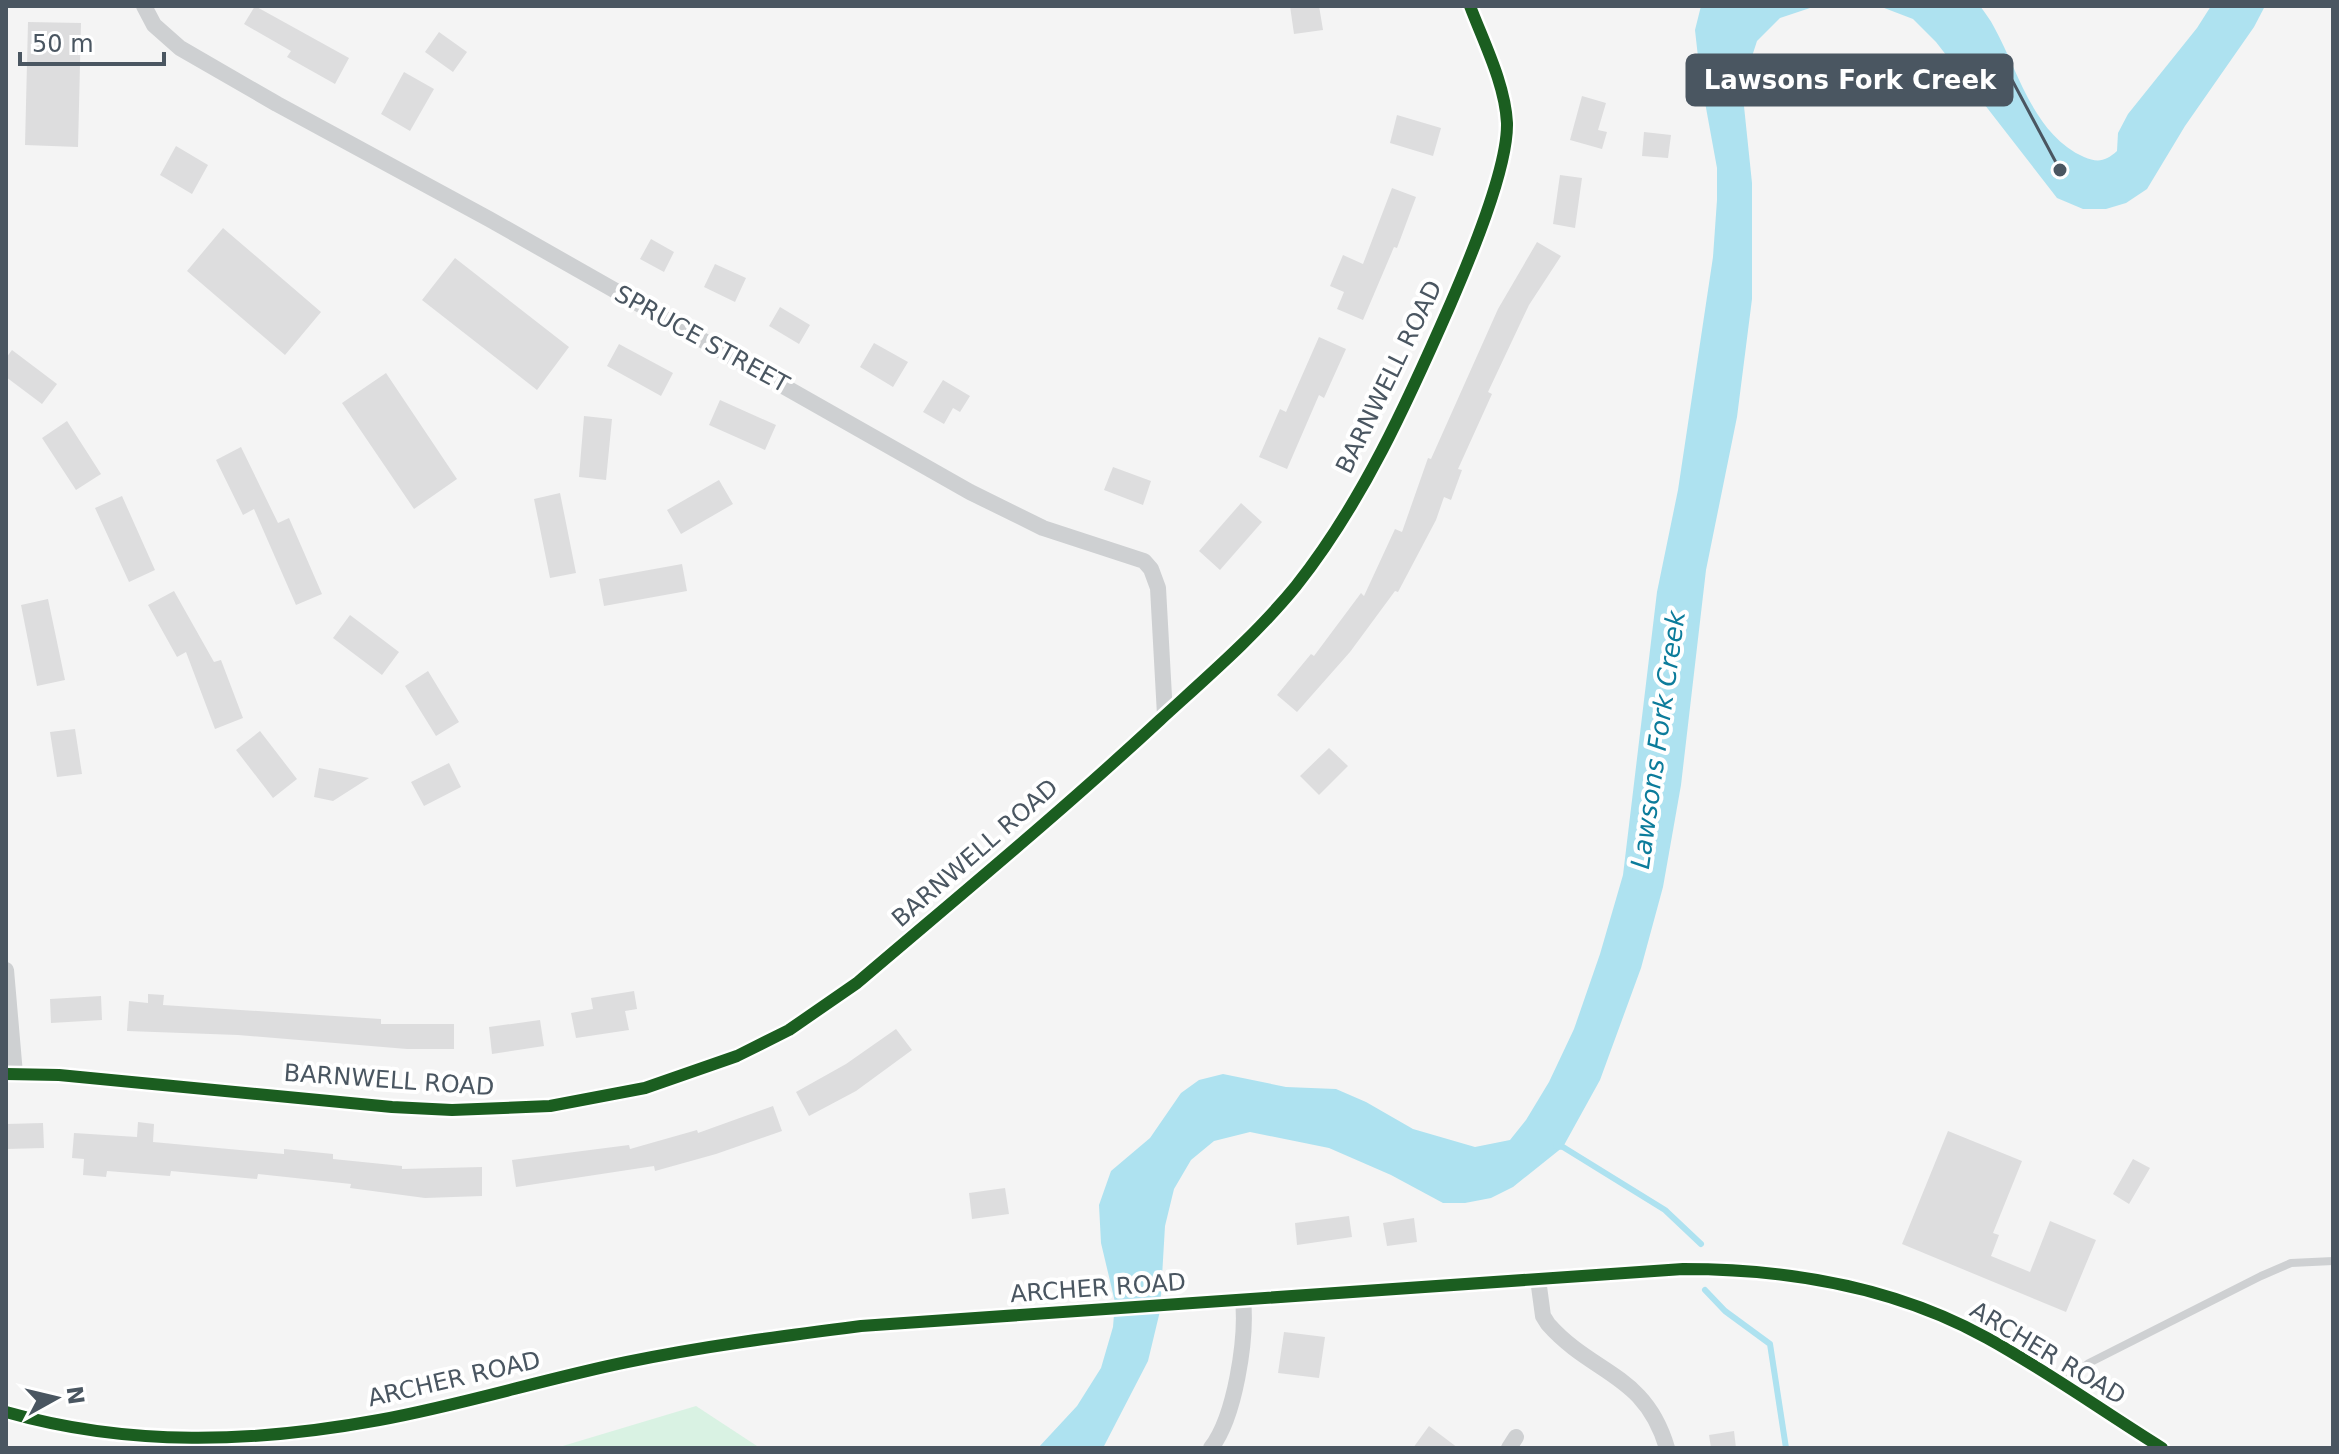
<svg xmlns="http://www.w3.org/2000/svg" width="2339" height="1454" viewBox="0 0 2339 1454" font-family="'DejaVu Sans',sans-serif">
  <rect width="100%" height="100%" fill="#f4f4f4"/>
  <path fill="#d9f2e3" d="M 696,1406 L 760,1448 L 556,1448 Z"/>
  <path fill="#aee2f0" d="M 1701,6 L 1816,6 L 1780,18 L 1757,41 L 1742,87 L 1752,183 L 1752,299 L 1737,417 L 1706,570 L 1681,785 L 1663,887 L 1641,968 L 1600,1080 L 1563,1147 L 1513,1187 L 1491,1198 L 1465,1203 L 1443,1203 L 1391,1175 L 1329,1148 L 1250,1132 L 1214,1141 L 1191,1160 L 1174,1189 L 1165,1226 L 1160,1311 L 1148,1361 L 1103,1448 L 1038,1448 L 1077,1406 L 1101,1368 L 1113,1327 L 1115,1302 L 1101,1243 L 1099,1205 L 1111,1171 L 1150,1138 L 1181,1093 L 1199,1080 L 1223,1074 L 1286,1087 L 1336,1089 L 1366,1102 L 1413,1129 L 1475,1147 L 1510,1140 L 1526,1120 L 1549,1082 L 1574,1029 L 1600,954 L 1623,875 L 1657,592 L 1678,490 L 1713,257 L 1717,200 L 1717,168 L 1700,75 L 1695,30 Z
    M 1879,6 L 1980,6 C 1985,13 1990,19 1994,27 C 2019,72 2033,134 2084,157 C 2098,163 2106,161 2117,151 L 2118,133 L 2128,114 L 2197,28 L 2211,6 L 2265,6 L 2254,27 L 2185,126 L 2147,189 L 2126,203 L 2106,209 L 2083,209 L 2057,198 L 1936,42 L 1913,19 Z"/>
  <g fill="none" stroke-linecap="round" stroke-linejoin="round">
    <path stroke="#aee2f0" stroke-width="6" d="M 1556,1146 L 1563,1147 L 1665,1210 L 1701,1244
      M 1705,1290 L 1725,1311 L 1770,1344 L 1786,1448"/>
  </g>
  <path fill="#ddddde" d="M 255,6 L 349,58 L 335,84 L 287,57 L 291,51 L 244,24 Z
    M 1290,6 L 1319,6 L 1323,30 L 1294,34 Z
    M 28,22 L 81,23 L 78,147 L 25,145 Z
    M 439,32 L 467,52 L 453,72 L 425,52 Z
    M 404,72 L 434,89 L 410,131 L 381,114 Z
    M 1582,96 L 1606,103 L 1598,130 L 1607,132 L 1602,149 L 1570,140 Z
    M 1397,115 L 1441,128 L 1433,156 L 1390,143 Z
    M 1644,132 L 1671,135 L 1668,158 L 1642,156 Z
    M 176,146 L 208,165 L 192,194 L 160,175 Z
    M 1560,175 L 1582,178 L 1575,228 L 1553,224 Z
    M 1392,188 L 1416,197 L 1397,248 L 1394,247 L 1363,320 L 1337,309 L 1344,292 L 1330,286 L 1343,255 L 1363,264 Z
    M 223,228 L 321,312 L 285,355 L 187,271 Z
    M 651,239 L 674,252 L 664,272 L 640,259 Z
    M 1537,242 L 1561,256 L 1529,305 L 1488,392 L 1492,394 L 1458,469 L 1462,470 L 1451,500 L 1444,497 L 1436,520 L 1398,592 L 1395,591 L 1350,652 L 1297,712 L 1277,695 L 1311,654 L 1314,656 L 1361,593 L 1364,596 L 1395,529 L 1402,532 L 1428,458 L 1431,459 L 1498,309 Z
    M 455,258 L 569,347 L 537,390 L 422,300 Z
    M 715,264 L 746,278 L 735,302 L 704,287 Z
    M 780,307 L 810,325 L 799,344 L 769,326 Z
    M 1319,337 L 1346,349 L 1324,398 L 1319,395 L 1287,469 L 1259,457 L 1280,409 L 1286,412 Z
    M 874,343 L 908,362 L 893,387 L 860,367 Z
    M 619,344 L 673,373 L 661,396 L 607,366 Z
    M 12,350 L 57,384 L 42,404 L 6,377 L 6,358 Z
    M 386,373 L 457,479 L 414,509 L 342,403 Z
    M 943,380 L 970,396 L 960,412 L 953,408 L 944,424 L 923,412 Z
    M 720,400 L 776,425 L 765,450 L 709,425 Z
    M 584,416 L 612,419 L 606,480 L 579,477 Z
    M 67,421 L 101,474 L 76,490 L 42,438 Z
    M 241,447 L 278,523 L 289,518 L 322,594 L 296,605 L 254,509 L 243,515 L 216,460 Z
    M 1113,467 L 1151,481 L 1143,505 L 1104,490 Z
    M 719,480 L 733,504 L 681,534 L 667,510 Z
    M 560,493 L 576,573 L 550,578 L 534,499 Z
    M 122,496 L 155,570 L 129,582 L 95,508 Z
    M 1241,503 L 1262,522 L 1220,570 L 1199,551 Z
    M 682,564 L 687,591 L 604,606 L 599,579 Z
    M 174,591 L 214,662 L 221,660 L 243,718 L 215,729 L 186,652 L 177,657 L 148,605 Z
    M 48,599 L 65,680 L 37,686 L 21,605 Z
    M 350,615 L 399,652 L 382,675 L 333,638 Z
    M 428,671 L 459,722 L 436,736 L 405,686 Z
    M 75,729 L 82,774 L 57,777 L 50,732 Z
    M 260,731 L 297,779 L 273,798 L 236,750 Z
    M 1329,748 L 1348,766 L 1319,795 L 1300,776 Z
    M 449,763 L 461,787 L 424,806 L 411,782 Z
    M 319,768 L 369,778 L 333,801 L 314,797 Z
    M 634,991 L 637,1009 L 625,1011 L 629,1030 L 576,1038 L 571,1013 L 593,1009 L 591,998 Z
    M 148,994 L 164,995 L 163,1005 L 381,1019 L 381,1024 L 454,1024 L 454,1049 L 407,1049 L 238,1035 L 127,1031 L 129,1001 L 148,1003 Z
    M 101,996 L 102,1020 L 51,1023 L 50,999 Z
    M 540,1020 L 544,1046 L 492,1054 L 489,1027 Z
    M 896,1029 L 912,1050 L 856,1091 L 809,1116 L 796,1092 L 846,1064 Z
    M 773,1106 L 782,1131 L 716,1154 L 655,1171 L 654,1166 L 516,1187 L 512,1160 L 629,1145 L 630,1149 L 697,1130 L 698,1133 Z
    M 138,1122 L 154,1124 L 153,1142 L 284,1154 L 284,1149 L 333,1154 L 333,1159 L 402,1166 L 402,1169 L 482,1167 L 482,1196 L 425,1198 L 350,1188 L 351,1184 L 258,1174 L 257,1179 L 171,1171 L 170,1176 L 107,1171 L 106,1177 L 83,1175 L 84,1159 L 72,1158 L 74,1133 L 137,1137 Z
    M 43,1123 L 44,1148 L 6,1149 L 6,1124 Z
    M 1948,1131 L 2022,1161 L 1993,1233 L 1999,1235 L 1991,1256 L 2030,1272 L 2050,1221 L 2096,1240 L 2066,1312 L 1902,1244 Z
    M 2133,1159 L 2150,1168 L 2129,1204 L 2113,1194 Z
    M 1005,1188 L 1009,1214 L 972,1219 L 969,1193 Z
    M 1349,1216 L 1352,1237 L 1297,1245 L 1295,1223 Z
    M 1414,1218 L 1417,1242 L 1387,1246 L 1383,1223 Z
    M 1284,1332 L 1325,1337 L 1319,1378 L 1278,1373 Z
    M 1429,1426 L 1458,1448 L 1413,1448 Z
    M 1734,1431 L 1736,1448 L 1711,1448 L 1709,1435 Z"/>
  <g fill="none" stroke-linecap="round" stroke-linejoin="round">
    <path stroke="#ced0d2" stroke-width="8" d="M 2062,1384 L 2089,1363 L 2261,1276 L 2291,1263 L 2333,1261"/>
    <path stroke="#ced0d2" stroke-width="16" d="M 144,6 L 154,25 L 180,48 L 277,104 L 489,219 L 970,492 L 1043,528 L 1144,561 L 1151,569 L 1158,588 L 1165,715
      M 6,970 L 15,1074
      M 6,1074 L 59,1075 L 392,1107 L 452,1110 L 550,1106 L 645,1088 L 737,1056 L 789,1030 L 857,983 C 959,896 1062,811 1160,720 C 1207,677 1256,635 1296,586 C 1362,503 1408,401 1450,305 C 1469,261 1508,169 1507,123 C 1505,84 1484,43 1470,6
      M 1538,1279 L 1543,1316 L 1548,1324 C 1593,1375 1645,1373 1667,1448
      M 6,1412 C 129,1447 254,1443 379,1420 C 462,1405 544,1379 627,1362 C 705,1346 783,1336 861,1326 L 1683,1269 C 1788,1269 1893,1286 1987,1338 C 2047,1371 2104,1412 2162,1448
      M 1211,1448 C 1235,1417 1247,1339 1243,1300
      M 1509,1448 L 1516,1437"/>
    <g stroke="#fff" stroke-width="17">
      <path id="cycleway" d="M 6,1074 L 59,1075 L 392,1107 L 452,1110 L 550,1106 L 645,1088 L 737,1056 L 789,1030 L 857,983 C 959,896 1062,811 1160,720 C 1207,677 1256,635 1296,586 C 1362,503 1408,401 1450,305 C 1469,261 1508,169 1507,123 C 1505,84 1484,43 1470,6
        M 6,1412 C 129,1447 254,1443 379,1420 C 462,1405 544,1379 627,1362 C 705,1346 783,1336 861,1326 L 1683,1269 C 1788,1269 1893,1286 1987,1338 C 2047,1371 2104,1412 2162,1448"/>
    </g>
    <use href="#cycleway" stroke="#1b5e20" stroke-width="12"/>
  </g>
  <g text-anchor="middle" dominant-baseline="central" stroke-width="8" stroke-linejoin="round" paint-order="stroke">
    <g font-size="24" fill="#4a5661" stroke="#fff">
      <text transform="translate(702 339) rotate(29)">SPRUCE STREET</text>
      <text transform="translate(1389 377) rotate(-64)">BARNWELL ROAD</text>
      <text transform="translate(975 853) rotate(-41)">BARNWELL ROAD</text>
      <text transform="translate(389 1080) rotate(4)">BARNWELL ROAD</text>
      <text transform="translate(1098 1288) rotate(-4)">ARCHER ROAD</text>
      <text transform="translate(2048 1353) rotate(31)">ARCHER ROAD</text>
      <text transform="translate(454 1379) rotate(-13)">ARCHER ROAD</text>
    </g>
    <g font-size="26" font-style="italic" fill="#0c7c9b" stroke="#fff">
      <text transform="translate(1658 740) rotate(-82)">Lawsons Fork Creek</text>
    </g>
  </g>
  <path fill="none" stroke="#4a5661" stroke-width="3" d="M2060 170L2012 80"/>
  <circle fill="#4a5661" stroke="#fff" stroke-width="3" cx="2060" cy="170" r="8"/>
  <rect fill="#4a5661" stroke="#4a5661" stroke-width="3" x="1687" y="55" width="325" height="50" rx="8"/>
  <g font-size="26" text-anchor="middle" font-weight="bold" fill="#fff">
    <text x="1850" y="89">Lawsons Fork Creek</text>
  </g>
  <rect width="2339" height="1454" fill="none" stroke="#4a5661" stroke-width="16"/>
  <g transform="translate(56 1398) rotate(82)" stroke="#ffffff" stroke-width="6" paint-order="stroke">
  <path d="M0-6L14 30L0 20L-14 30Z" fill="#4a5661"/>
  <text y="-12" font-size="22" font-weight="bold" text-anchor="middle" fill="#4a5661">N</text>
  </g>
  <path d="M20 52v12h144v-12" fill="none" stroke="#4a5661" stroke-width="4"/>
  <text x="32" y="52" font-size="24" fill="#4a5661" stroke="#ffffff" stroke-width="6" paint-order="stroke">50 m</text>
</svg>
